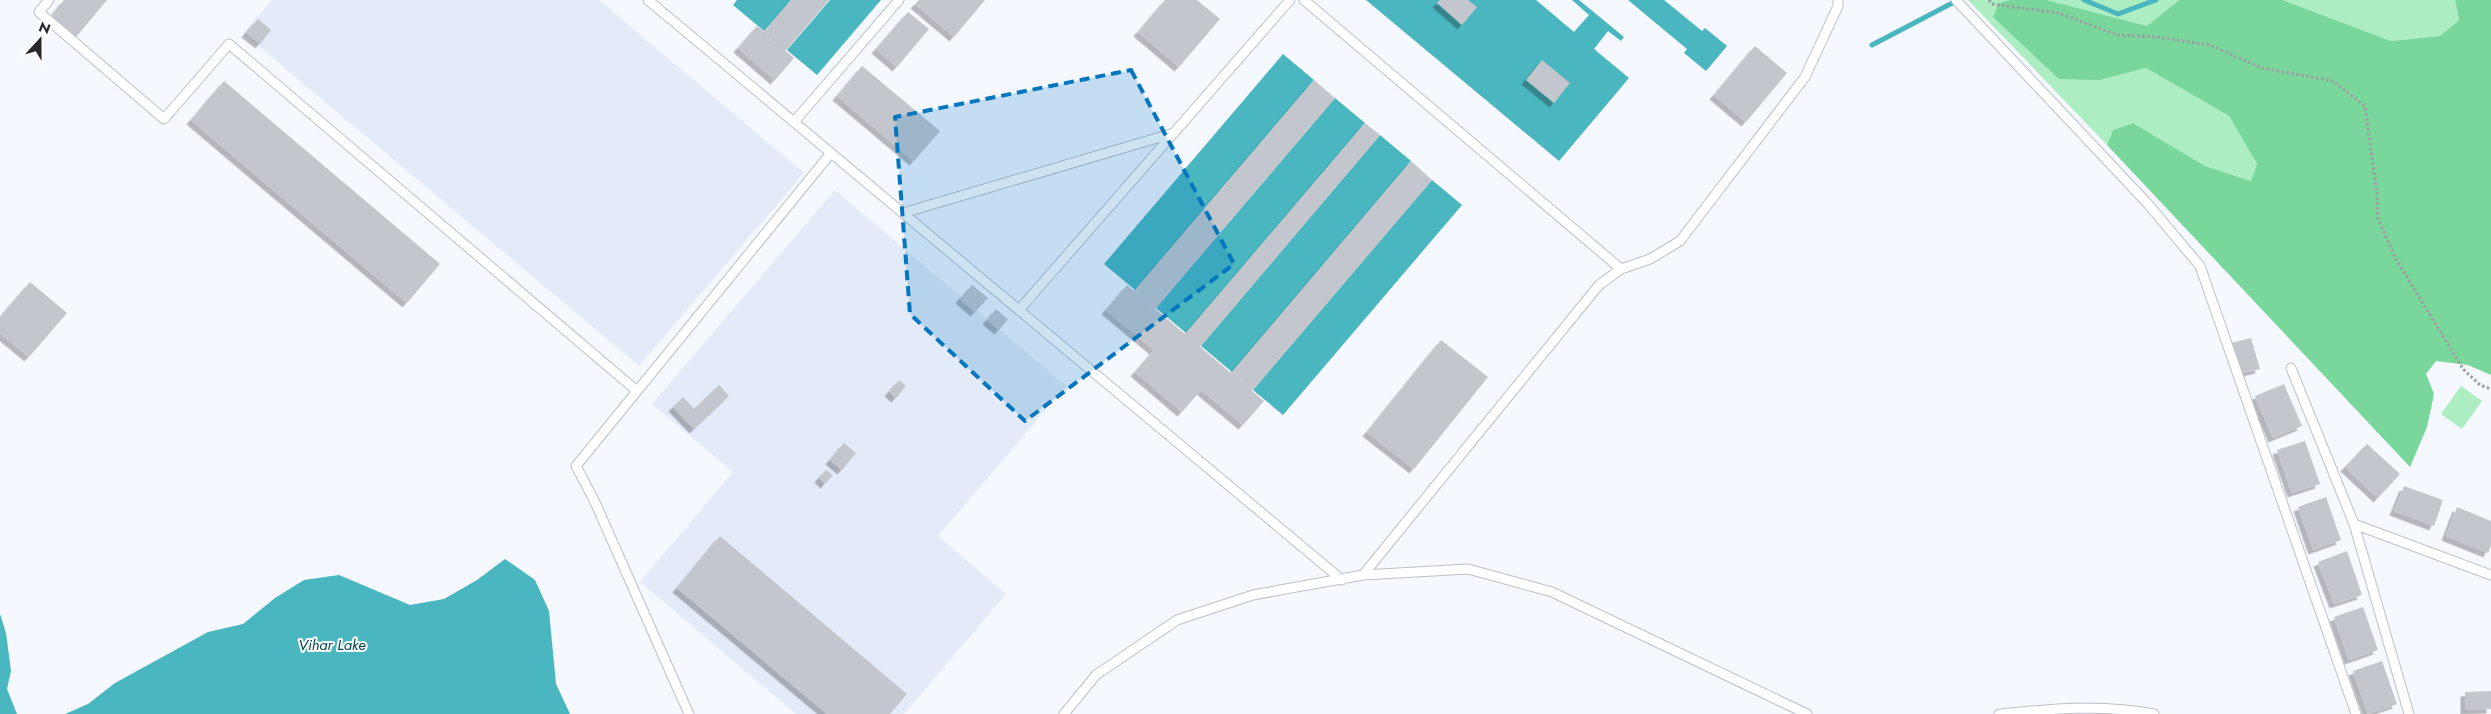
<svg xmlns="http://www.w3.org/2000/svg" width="2491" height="714" viewBox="0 0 2491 714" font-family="Jost,sans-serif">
  <defs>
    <filter id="shadow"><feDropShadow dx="-4.5" dy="4.5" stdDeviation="0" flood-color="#0004"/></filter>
  </defs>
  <rect width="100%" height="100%" fill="#f5f8ff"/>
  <path fill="#e4ebf8" d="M 272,0 L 599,0 L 804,173 L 639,366 L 243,33 Z
    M 835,190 L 1066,386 L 938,536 L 1006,594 L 904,714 L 796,714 L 640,582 L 733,472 L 652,404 Z"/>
  <path fill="#aceec2" d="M 1968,0 L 2009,0 L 1999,3 L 2100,80 L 2146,68 L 2229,116 L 2257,164 L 2251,181 L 2205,166 L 2133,123 L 2113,130 L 2107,145 Z
    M 2047,0 L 2179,0 L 2147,26 Z
    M 2283,0 L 2455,0 L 2459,20 L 2440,36 L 2391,41 Z
    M 2461,386 L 2482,401 L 2462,429 L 2441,414 Z"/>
  <path fill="#7ad79c" d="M 2009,0 L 2047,0 L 2147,26 L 2179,0 L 2283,0 L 2391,41 L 2440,36 L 2459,20 L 2455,0 L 2491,0 L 2491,375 L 2468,365 L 2436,361 L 2426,374 L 2434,394 L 2427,427 L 2410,467 L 2107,145 L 2113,130 L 2133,123 L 2205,166 L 2251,181 L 2257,164 L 2229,116 L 2146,68 L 2100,80 L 2059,79 L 1993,17 L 1999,3 Z"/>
  <path fill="#4ab6c0" d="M 737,0 L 791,0 L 764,31 L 733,5 Z
    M 830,0 L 881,0 L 817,75 L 787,50 Z
    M 1366,0 L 1536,0 L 1574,32 L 1589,15 L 1572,0 L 1579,0 L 1624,37 L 1621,41 L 1608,31 L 1594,49 L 1629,78 L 1559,161 Z
    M 1628,0 L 1664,0 L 1702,31 L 1705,28 L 1727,46 L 1706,71 L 1684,53 L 1687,49 Z
    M 1283,54 L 1314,80 L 1135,290 L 1104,264 Z
    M 1335,98 L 1365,123 L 1186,333 L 1156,308 Z
    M 1380,135 L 1411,161 L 1232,372 L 1201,346 Z
    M 1432,180 L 1462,205 L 1283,415 L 1253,390 Z
    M 505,559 L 535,580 L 549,611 L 556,684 L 570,714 L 65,714 L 88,704 L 115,683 L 208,632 L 243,624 L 275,598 L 304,580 L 339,575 L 410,605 L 444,599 L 477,580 Z
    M 0,614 L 6,633 L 11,671 L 7,689 L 17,714 L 0,714 Z"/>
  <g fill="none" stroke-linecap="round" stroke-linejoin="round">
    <path stroke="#4ab6c0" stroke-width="5" d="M 2084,0 L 2118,14 L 2156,0
      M 1872,45 L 1958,0"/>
  </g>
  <path fill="#c3c7cd" filter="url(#shadow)" d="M 64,0 L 107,0 L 76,37 L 51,16 Z
    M 791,0 L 829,0 L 787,49 L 765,31 Z
    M 919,0 L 985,0 L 954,37 L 915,4 Z
    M 1165,0 L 1197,0 L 1220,19 L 1179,67 L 1138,32 Z
    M 1440,0 L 1468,0 L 1477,7 L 1462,25 L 1437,3 Z
    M 908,12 L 929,29 L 897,67 L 876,49 Z
    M 258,19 L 271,30 L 260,44 L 246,33 Z
    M 757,26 L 794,58 L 775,80 L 738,48 Z
    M 1755,46 L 1787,73 L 1746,122 L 1714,95 Z
    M 1542,60 L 1570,83 L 1554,103 L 1526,80 Z
    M 862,66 L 940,131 L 914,161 L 837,96 Z
    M 1314,80 L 1335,98 L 1156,308 L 1135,290 Z
    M 224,81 L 440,264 L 407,303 L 191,120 Z
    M 1365,123 L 1380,135 L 1201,346 L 1186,333 Z
    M 1411,161 L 1432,180 L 1253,390 L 1232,372 Z
    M 30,282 L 67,313 L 29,357 L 0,333 L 0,317 Z
    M 972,285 L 988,298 L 975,312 L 960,299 Z
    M 1127,285 L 1264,401 L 1243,425 L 1201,390 L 1182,412 L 1135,372 L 1154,350 L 1106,310 Z
    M 996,309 L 1008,319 L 999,330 L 987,320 Z
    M 2251,338 L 2260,369 L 2239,374 L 2231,343 Z
    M 1441,340 L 1488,377 L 1414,469 L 1367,432 Z
    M 899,380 L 906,386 L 896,398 L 889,392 Z
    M 2284,384 L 2302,426 L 2273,438 L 2255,396 Z
    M 719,385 L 729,396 L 694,429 L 673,407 L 683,397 L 694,409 Z
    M 2305,441 L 2320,484 L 2292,493 L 2277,450 Z
    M 844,443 L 856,453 L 842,470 L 830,460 Z
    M 2367,444 L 2400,474 L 2378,498 L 2345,467 Z
    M 826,470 L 833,475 L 825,484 L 819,478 Z
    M 2404,486 L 2443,500 L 2434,526 L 2394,511 Z
    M 2326,497 L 2341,540 L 2313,550 L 2298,507 Z
    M 2457,507 L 2491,521 L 2491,546 L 2488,553 L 2446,536 Z
    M 720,536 L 907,694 L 890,714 L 827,714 L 677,588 Z
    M 2347,551 L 2362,595 L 2334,604 L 2318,562 Z
    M 2363,607 L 2378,650 L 2349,660 L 2334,617 Z
    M 2382,661 L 2397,704 L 2368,714 L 2353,671 Z
    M 2491,691 L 2491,709 L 2465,710 L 2465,692 Z"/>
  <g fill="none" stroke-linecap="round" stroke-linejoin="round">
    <g stroke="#bdc0c6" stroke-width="11">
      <path id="lane" d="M 49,0 L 39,12 L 164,119 L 229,44 L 637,391
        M 648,0 L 1342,580
        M 1304,0 L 1621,269
        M 1956,0 L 2148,204 L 2200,266 L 2356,714
        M 794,122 L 899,0
        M 903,213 L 1174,133
        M 1019,310 L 1290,0
        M 2291,368 L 2354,524 L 2409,714
        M 2354,524 L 2491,575
        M 1363,575 L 1599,285 L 1621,269 L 1650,259 L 1680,241 L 1805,77 L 1838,6 L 1838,0
        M 689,714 L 594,500 L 576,466 L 831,153
        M 1064,714 L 1096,675 L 1177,620 L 1253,595 L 1363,575 L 1468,569 L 1552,592 L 1807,714
        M 1999,714 C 2051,709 2102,704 2154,714"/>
    </g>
    <path stroke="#9b9da2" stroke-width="3" stroke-dasharray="2.5 2.5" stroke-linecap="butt" d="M 1989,0 L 1992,4 L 2059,13 L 2117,35 L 2156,37 L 2210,45 L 2262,68 L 2333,81 L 2365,106 L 2377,194 L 2378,219 L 2396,259 L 2463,369 L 2480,385 L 2491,389"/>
    <use href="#lane" stroke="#fff" stroke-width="9"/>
  </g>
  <path fill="#0475bf" fill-opacity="0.2" stroke="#0475bf" stroke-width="4" stroke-dasharray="10 6" stroke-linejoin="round" d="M 1131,70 L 1234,264 L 1025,421 L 910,314 L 895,117 Z"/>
  <g text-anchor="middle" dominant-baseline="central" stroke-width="4" stroke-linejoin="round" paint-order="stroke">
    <g font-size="15" font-style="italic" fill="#00454a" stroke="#fff">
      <text x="332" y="645">Vihar Lake</text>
    </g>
  </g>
  <g transform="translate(40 40) rotate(21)" stroke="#ffffff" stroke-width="4" paint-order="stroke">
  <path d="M0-4L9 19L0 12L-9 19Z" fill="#27282b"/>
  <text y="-8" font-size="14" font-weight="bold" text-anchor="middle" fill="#27282b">N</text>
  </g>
</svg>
